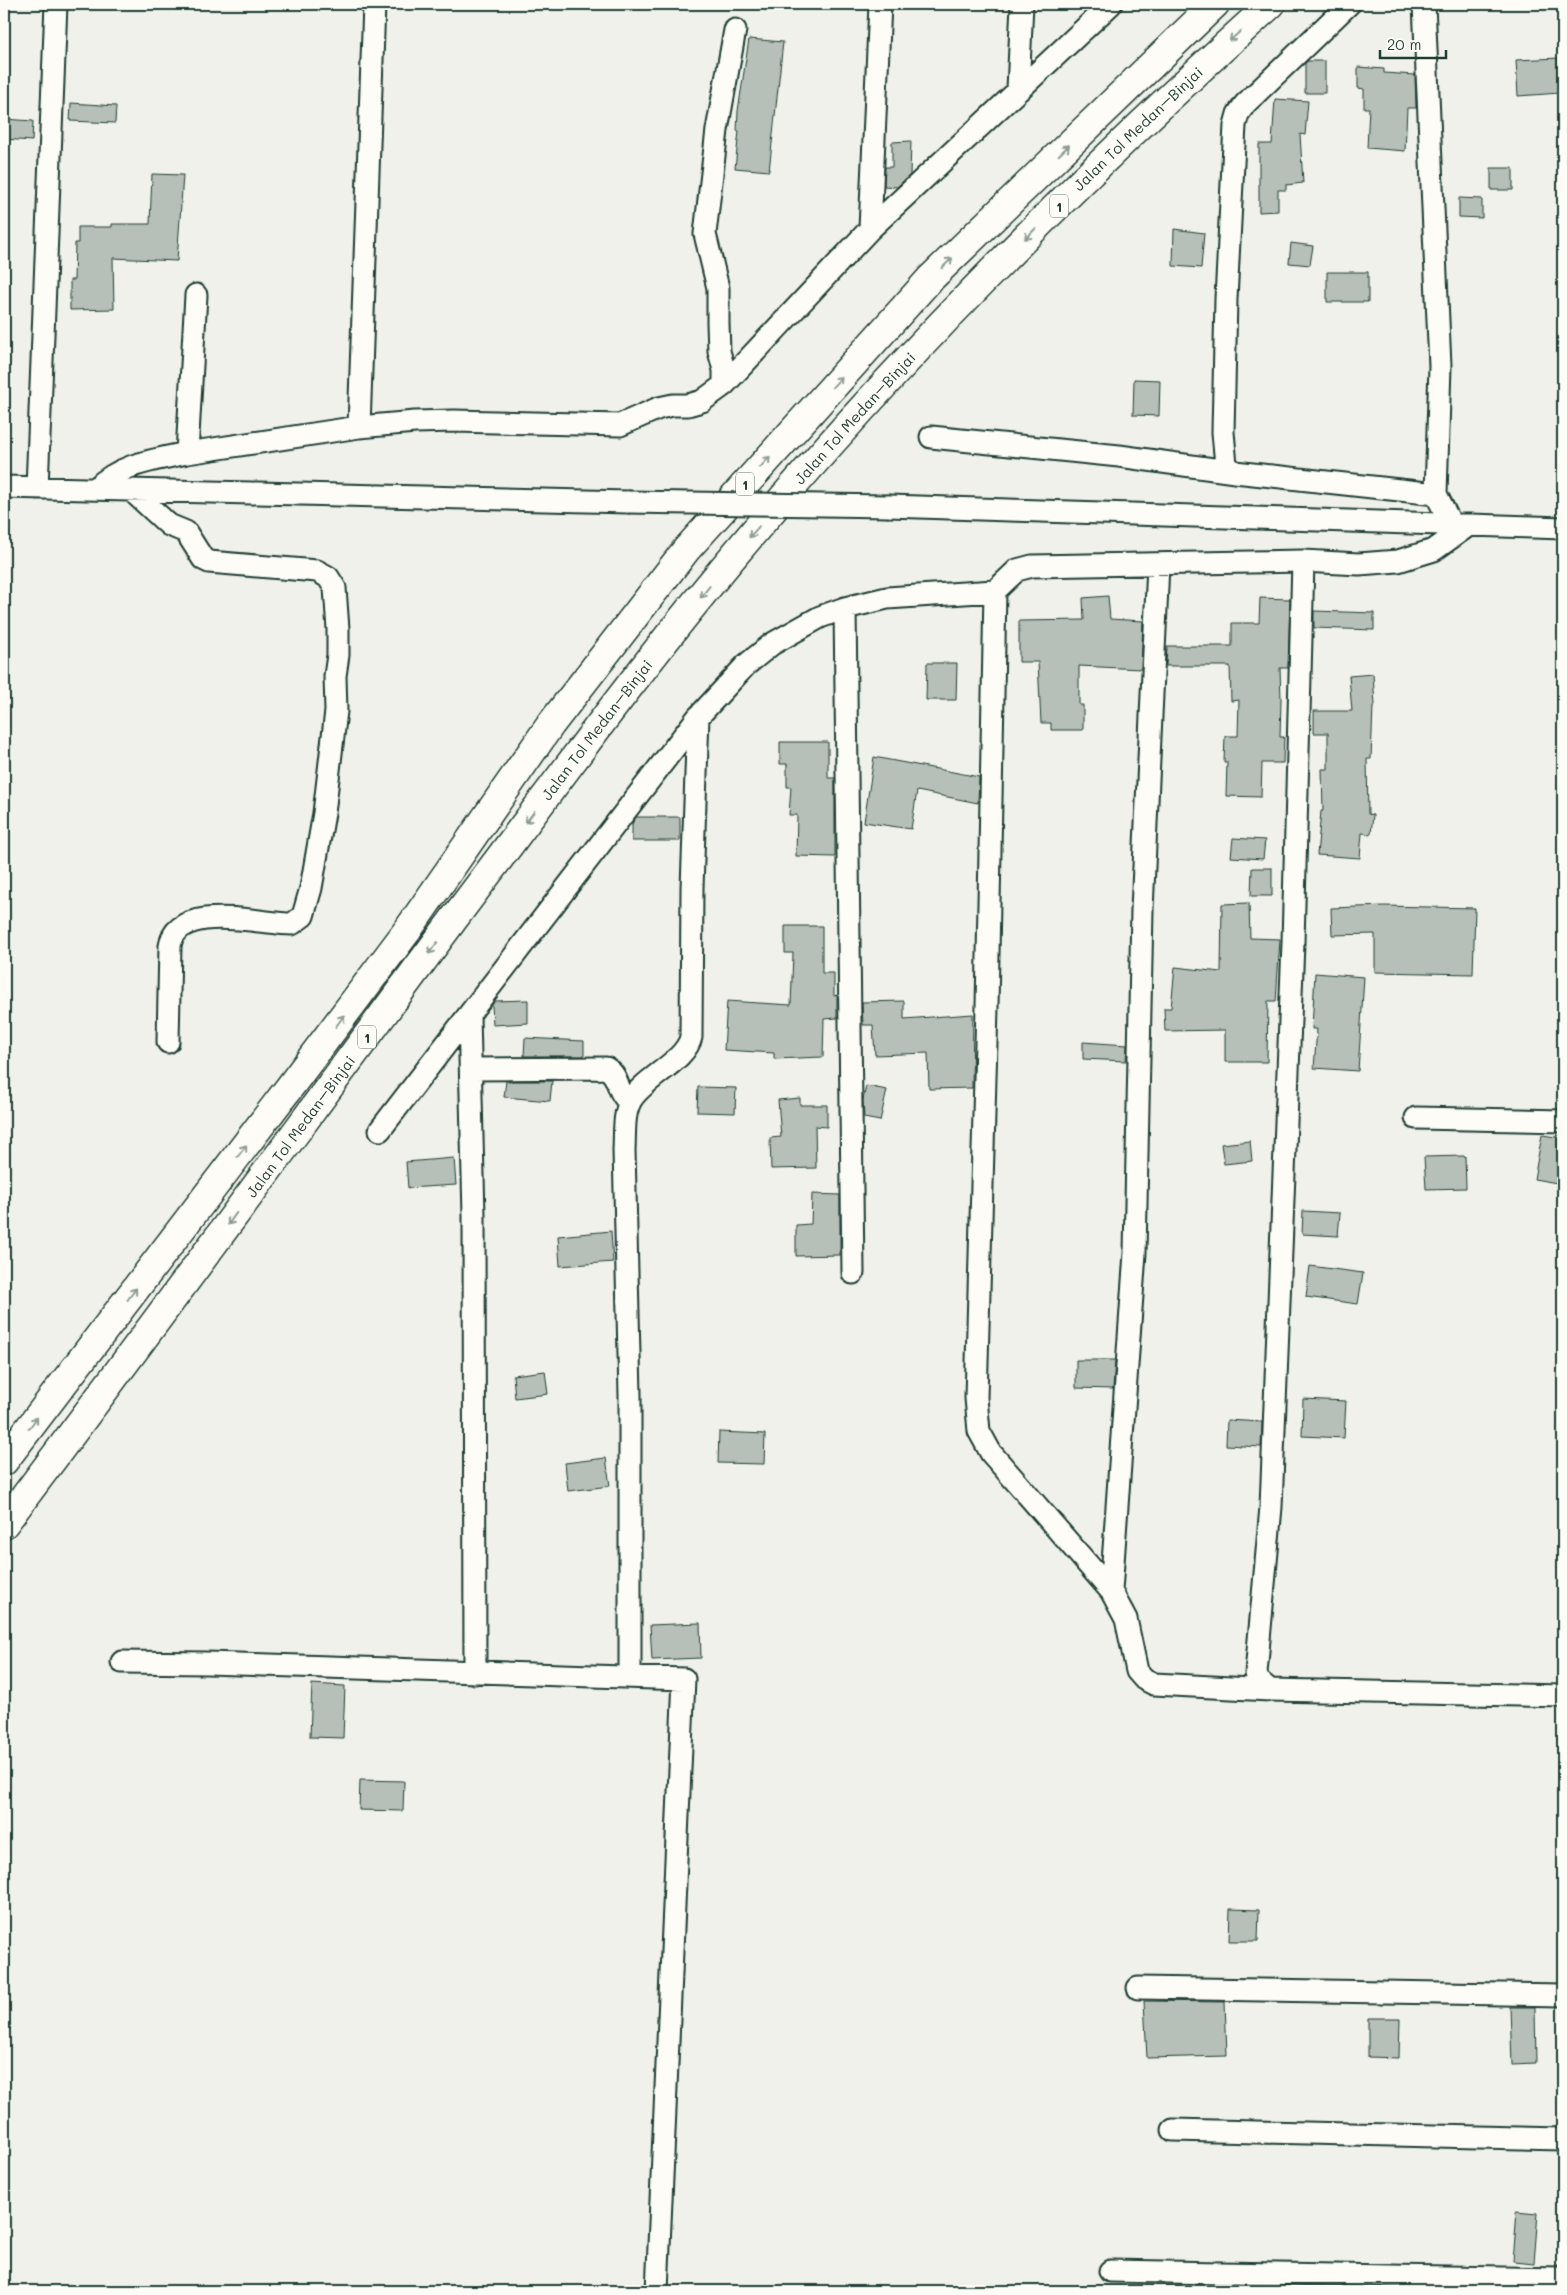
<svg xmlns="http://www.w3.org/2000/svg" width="1567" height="2295" viewBox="0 0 1567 2295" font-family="Mali,sans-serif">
  <rect width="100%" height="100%" fill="#f0f1eb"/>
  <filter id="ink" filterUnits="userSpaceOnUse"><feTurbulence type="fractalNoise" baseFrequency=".02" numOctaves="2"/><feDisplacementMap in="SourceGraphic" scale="10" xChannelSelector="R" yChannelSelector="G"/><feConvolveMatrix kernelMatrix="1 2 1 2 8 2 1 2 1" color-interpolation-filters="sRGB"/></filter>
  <g filter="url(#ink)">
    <path fill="#b6bfb8" stroke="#1f3d34" d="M 749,39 L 783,42 L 769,171 L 735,168 L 739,131 L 737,131 L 738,111 Z
      M 1559,58 L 1560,93 L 1518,96 L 1516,60 Z
      M 1308,61 L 1325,61 L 1325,93 L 1305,93 L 1305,63 Z
      M 1358,67 L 1384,69 L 1384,73 L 1415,75 L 1416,108 L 1407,108 L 1405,151 L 1367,148 L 1369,108 L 1364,108 L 1364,89 L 1358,88 Z
      M 1275,99 L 1308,101 L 1305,135 L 1300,134 L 1303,183 L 1286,185 L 1286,190 L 1278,190 L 1278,211 L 1259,212 L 1259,144 L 1272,144 Z
      M 71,103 L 116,106 L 115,123 L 70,121 Z
      M 4,119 L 33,121 L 32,141 L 4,139 Z
      M 911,141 L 910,175 L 897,187 L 884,186 L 885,167 L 892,167 L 892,142 Z
      M 1491,168 L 1513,168 L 1513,190 L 1491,190 Z
      M 152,174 L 183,175 L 177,261 L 113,258 L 114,309 L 70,310 L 70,280 L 74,280 L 75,243 L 78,243 L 78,227 L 112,227 L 112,224 L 150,224 Z
      M 1459,198 L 1482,199 L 1482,218 L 1459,217 Z
      M 1174,229 L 1204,233 L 1201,268 L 1173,266 Z
      M 1291,243 L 1313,246 L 1310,265 L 1289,263 Z
      M 1327,272 L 1368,272 L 1368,302 L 1327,302 Z
      M 1134,379 L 1160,380 L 1159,416 L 1133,415 Z
      M 1108,596 L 1110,619 L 1143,621 L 1141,669 L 1079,666 L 1079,705 L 1083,705 L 1083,730 L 1051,730 L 1051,723 L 1041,723 L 1038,662 L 1019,662 L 1019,621 L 1084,620 L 1083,598 Z
      M 1260,598 L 1290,599 L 1288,668 L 1280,668 L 1281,700 L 1280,737 L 1284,737 L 1283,763 L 1262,763 L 1261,797 L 1226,796 L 1227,762 L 1224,762 L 1225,736 L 1238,736 L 1239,700 L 1231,701 L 1230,666 L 1166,666 L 1167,646 L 1232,646 L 1232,623 L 1259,623 Z
      M 1314,611 L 1374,613 L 1374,630 L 1314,628 Z
      M 927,663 L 957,663 L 956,700 L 926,700 Z
      M 1373,674 L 1375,705 L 1373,706 L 1371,759 L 1367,759 L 1368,814 L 1373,815 L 1371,834 L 1362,833 L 1360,858 L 1317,855 L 1321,811 L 1323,811 L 1322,769 L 1328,769 L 1328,733 L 1314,733 L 1314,711 L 1352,711 L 1349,676 Z
      M 780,742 L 828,742 L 828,778 L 835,778 L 835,857 L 796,856 L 797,815 L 789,815 L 791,787 L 787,787 L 787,764 L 780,764 Z
      M 874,757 L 979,777 L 978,803 L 917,791 L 911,829 L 864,822 Z
      M 636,817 L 680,817 L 680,841 L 632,841 L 632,824 Z
      M 1233,838 L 1265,840 L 1263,859 L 1231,857 Z
      M 1252,868 L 1272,868 L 1272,896 L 1251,896 Z
      M 1249,903 L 1250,938 L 1280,939 L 1276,1001 L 1268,1001 L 1267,1062 L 1225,1062 L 1225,1030 L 1165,1031 L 1164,1008 L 1171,1008 L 1175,967 L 1221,972 L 1222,904 Z
      M 1384,906 L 1475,908 L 1473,974 L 1375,972 L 1375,934 L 1332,935 L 1331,908 Z
      M 785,926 L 822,926 L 822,973 L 834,973 L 834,996 L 837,995 L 837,1018 L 824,1019 L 823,1057 L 774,1059 L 774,1053 L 724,1050 L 727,1001 L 791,1005 L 793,953 L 785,953 Z
      M 1315,973 L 1364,977 L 1358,1071 L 1314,1068 L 1317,1029 L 1312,1029 Z
      M 528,1000 L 528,1023 L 493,1025 L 492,1005 L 495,1001 Z
      M 904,1001 L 904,1019 L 973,1014 L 972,1088 L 929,1089 L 928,1053 L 875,1055 L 873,1025 L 863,1025 L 862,1002 Z
      M 525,1038 L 584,1041 L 584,1056 L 524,1056 Z
      M 1083,1042 L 1127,1045 L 1126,1061 L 1083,1059 Z
      M 506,1081 L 552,1081 L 550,1101 L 504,1097 Z
      M 866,1086 L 887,1090 L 880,1121 L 864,1118 L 863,1100 Z
      M 698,1087 L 736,1088 L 735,1113 L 697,1112 Z
      M 800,1098 L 800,1105 L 827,1105 L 827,1127 L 815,1126 L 816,1168 L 771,1169 L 770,1138 L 781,1137 L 778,1100 Z
      M 1542,1135 L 1563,1138 L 1563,1184 L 1534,1179 Z
      M 1250,1141 L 1252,1161 L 1224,1164 L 1221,1144 Z
      M 1465,1156 L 1466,1188 L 1426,1189 L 1424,1157 Z
      M 454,1158 L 456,1185 L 408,1188 L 406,1162 Z
      M 812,1194 L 840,1195 L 840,1255 L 796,1256 L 796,1225 L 811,1224 Z
      M 1303,1211 L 1340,1213 L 1338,1236 L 1302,1234 Z
      M 611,1231 L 613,1262 L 560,1266 L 558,1236 Z
      M 1310,1266 L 1363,1273 L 1358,1304 L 1306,1297 Z
      M 1076,1360 L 1115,1360 L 1113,1389 L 1076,1388 Z
      M 545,1371 L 548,1394 L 515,1398 L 513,1375 Z
      M 1303,1399 L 1346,1401 L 1344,1438 L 1302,1436 Z
      M 1227,1420 L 1262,1422 L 1261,1447 L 1226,1445 Z
      M 719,1432 L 765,1434 L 764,1464 L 718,1463 Z
      M 606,1458 L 610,1486 L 568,1491 L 565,1463 Z
      M 700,1623 L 701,1658 L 652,1660 L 650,1625 Z
      M 312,1684 L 345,1686 L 343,1738 L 310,1737 Z
      M 360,1780 L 404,1781 L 403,1811 L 359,1810 Z
      M 1230,1909 L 1259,1910 L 1258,1941 L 1229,1941 Z
      M 1144,2001 L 1225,2002 L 1227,2056 L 1147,2058 Z
      M 1510,2007 L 1535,2007 L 1536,2063 L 1512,2064 Z
      M 1368,2018 L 1400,2018 L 1399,2058 L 1368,2057 Z
      M 1517,2211 L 1538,2213 L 1534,2263 L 1513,2261 Z"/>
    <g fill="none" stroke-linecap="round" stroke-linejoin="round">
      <g stroke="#1f3d34" stroke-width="25">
        <path id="street" d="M 1424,4 L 1440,366 L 1436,494 L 1451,524
          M 1018,89 L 1022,4
          M 870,229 L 880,4
          M 724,385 L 724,370 L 719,351 L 718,323 L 718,288 L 705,234 L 717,130 L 735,30
          M 359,427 L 374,4
          M 931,437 L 1119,456 L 1235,472 L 1436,494
          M 187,453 L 359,427 L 415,422 L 454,421 L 620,425 L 659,408 L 673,405 L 688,405 L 702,401 L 724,385 L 870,229 L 1111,4
          M 1235,472 L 1226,465 L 1223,432 L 1226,299 L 1235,125 L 1238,114 L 1245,104 L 1349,4
          M 4,487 L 628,502
          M 37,488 L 56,4
          M 95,489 C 120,464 154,460 187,453 L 196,295
          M 131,490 L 169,525 L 186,532 L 203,559 L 209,562 L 317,571 L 328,577 L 335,588 L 338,629 L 338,655 L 335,676 L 336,711 L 324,813 L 311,888 L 303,916 L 292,924 C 260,924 177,901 170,946 L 168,1042
          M 889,506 L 1563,528
          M 1469,525 L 1434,550 L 1398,561 L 1359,564 L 1303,561 L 1032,566 L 1017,570 L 995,591 L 987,1007 L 976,1398 L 979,1431 L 991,1453 L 1111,1591 L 1126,1619 L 1137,1671 L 1144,1679 L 1154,1684 L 1270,1690 L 1563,1696
          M 845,608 L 853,1273
          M 469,1016 L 474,1216 L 475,1673
          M 471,1069 L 606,1068 C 621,1077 615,1092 630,1102
          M 1416,1118 L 1563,1121
          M 380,1130 L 698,717 L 746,665 L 772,644 L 820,617 L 845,608 L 887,598 L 995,591
          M 1111,1591 L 1135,1253 L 1142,910 L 1158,565
          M 122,1662 L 207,1663 L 684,1679 L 657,2291
          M 630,1676 L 630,1395 L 624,1150 C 625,1134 623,1114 631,1100 C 644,1078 686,1061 691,1037 L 692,888 L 698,717
          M 1270,1690 L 1258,1680 L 1256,1673 L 1271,1507 L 1293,943 L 1303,561
          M 1138,1988 L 1563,1995
          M 1173,2130 L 1563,2139
          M 1110,2271 L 1563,2279"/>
      </g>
      <g stroke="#1f3d34" stroke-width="31">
        <g id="highway">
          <path d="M 4,1461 L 289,1088 L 407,931 L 551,724 L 686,550 L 930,279 L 1215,4"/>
          <path id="s1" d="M 4,1524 C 156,1323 305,1119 456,916 C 548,794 638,670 736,553 C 900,357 1082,175 1271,4"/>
        </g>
      </g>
      <use href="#street" stroke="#fdfcf7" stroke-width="21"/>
      <use href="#highway" stroke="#fdfcf7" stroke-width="28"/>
      <g stroke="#1f3d34" stroke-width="25" stroke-linecap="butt">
        <path id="street-bridge" d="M 628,502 L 889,506"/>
      </g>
      <use href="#street-bridge" stroke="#fdfcf7" stroke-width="21"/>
    </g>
    <defs><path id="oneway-shaft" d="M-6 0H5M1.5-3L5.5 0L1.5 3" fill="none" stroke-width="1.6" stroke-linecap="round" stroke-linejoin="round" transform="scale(1.25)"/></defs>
    <g stroke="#8e9c96">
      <use href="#oneway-shaft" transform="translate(1235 36) rotate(138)"/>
      <use href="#oneway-shaft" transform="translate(1064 150) rotate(-44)"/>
      <use href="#oneway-shaft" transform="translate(1030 234) rotate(135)"/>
      <use href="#oneway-shaft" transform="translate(947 263) rotate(-44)"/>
      <use href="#oneway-shaft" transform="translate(837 382) rotate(-48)"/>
      <use href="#oneway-shaft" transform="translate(765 462) rotate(-48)"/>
      <use href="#oneway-shaft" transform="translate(754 532) rotate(131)"/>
      <use href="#oneway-shaft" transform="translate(705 592) rotate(128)"/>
      <use href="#oneway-shaft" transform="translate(530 817) rotate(127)"/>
      <use href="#oneway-shaft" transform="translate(433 948) rotate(127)"/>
      <use href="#oneway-shaft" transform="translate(340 1021) rotate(-53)"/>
      <use href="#oneway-shaft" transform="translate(242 1151) rotate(-53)"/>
      <use href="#oneway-shaft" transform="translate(232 1219) rotate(126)"/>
      <use href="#oneway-shaft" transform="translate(132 1294) rotate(-53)"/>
      <use href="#oneway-shaft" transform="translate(33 1423) rotate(-53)"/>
    </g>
  </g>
  <g text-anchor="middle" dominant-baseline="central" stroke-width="5" stroke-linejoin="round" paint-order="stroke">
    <g fill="#fdfcf7" stroke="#62766e" stroke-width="1">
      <rect x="1050" y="194.5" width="18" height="23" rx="4"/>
      <rect x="736" y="472.5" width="18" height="23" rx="4"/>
      <rect x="358" y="1025.5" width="18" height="23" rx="4"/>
    </g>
    <g font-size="14" font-weight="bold" fill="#1f3d34">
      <text x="1059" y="206">1</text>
      <text x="745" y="484">1</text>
      <text x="367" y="1037">1</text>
    </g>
    <g font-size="15" fill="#1f3d34" stroke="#fdfcf7">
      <text stroke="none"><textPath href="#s1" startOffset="1801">Jalan Tol Medan–Binjai</textPath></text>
      <text stroke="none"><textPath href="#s1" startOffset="1396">Jalan Tol Medan–Binjai</textPath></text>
      <text stroke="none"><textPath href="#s1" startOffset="991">Jalan Tol Medan–Binjai</textPath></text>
      <text stroke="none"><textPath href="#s1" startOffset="496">Jalan Tol Medan–Binjai</textPath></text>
    </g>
  </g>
  <rect width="1567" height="2295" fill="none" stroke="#fdfcf7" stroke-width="20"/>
  <rect x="10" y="10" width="1547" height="2275" fill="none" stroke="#1f3d34" stroke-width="2" filter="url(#ink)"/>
  <path d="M1380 50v8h66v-8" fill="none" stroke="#1f3d34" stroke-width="2.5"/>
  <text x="1387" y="50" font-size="15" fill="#1f3d34" stroke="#fdfcf7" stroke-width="4" paint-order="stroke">20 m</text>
</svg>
